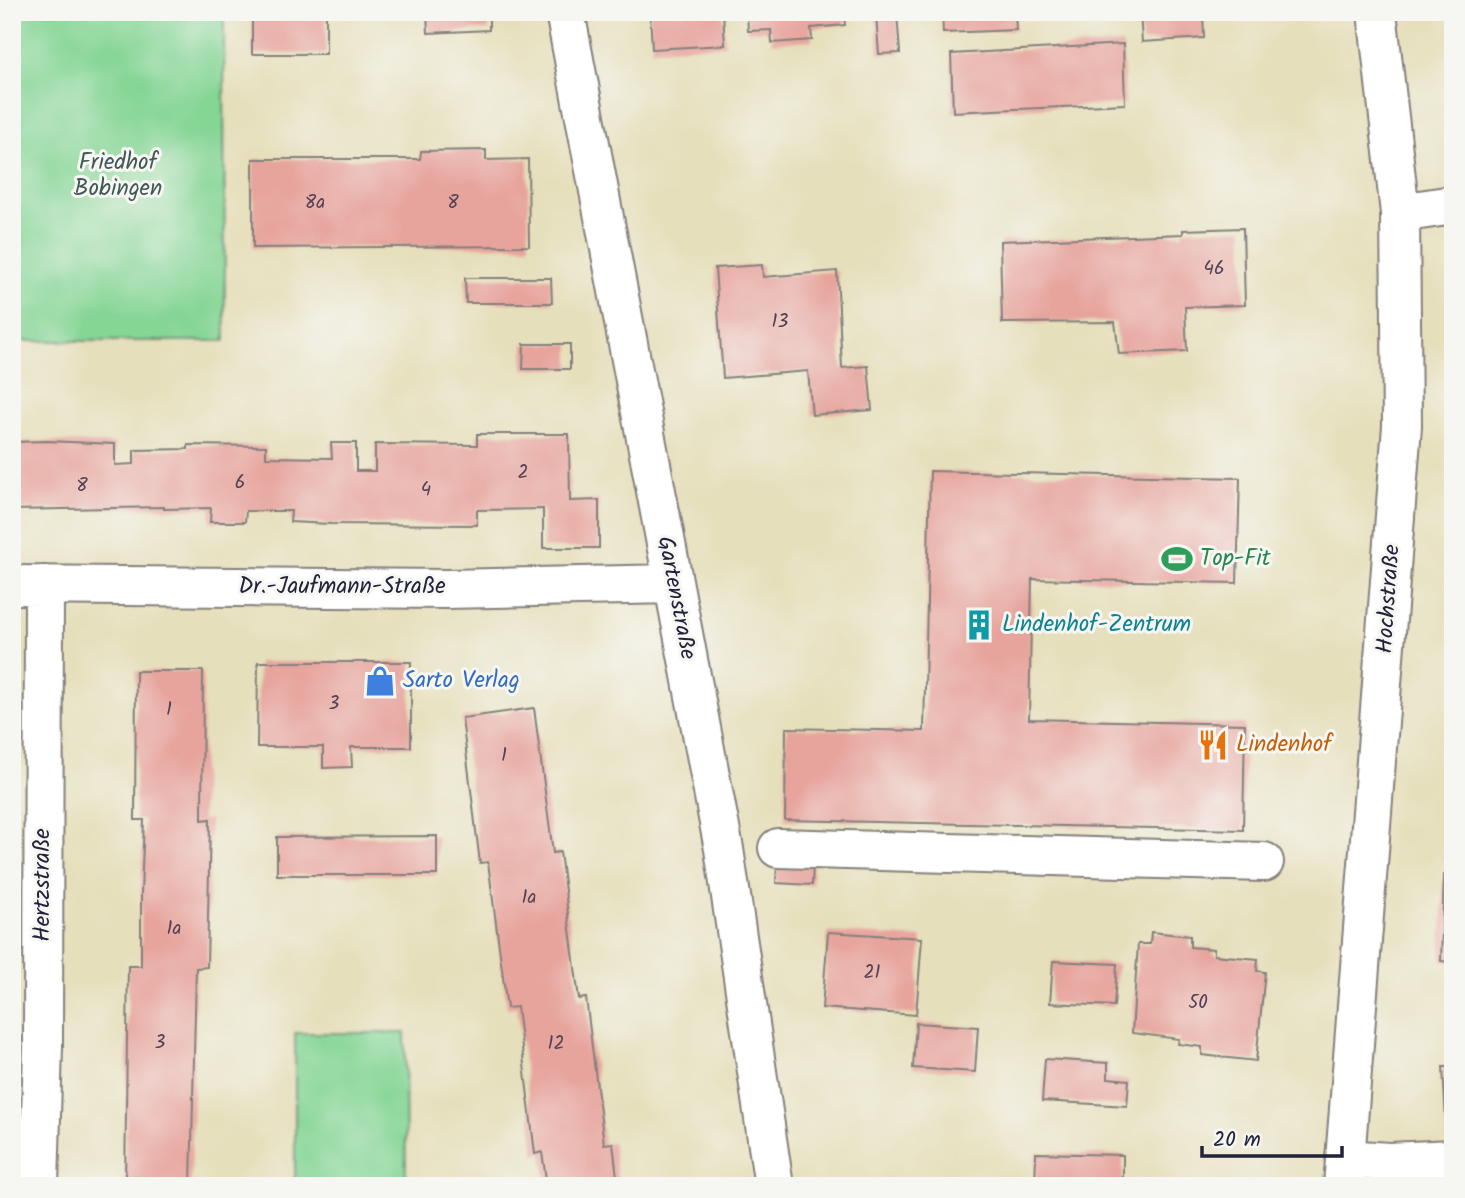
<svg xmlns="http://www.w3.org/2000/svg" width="1465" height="1198" viewBox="0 0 1465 1198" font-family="Kalam,sans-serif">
  <rect width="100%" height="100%" fill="#f6f6f2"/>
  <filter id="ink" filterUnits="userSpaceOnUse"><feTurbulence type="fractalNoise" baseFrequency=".0143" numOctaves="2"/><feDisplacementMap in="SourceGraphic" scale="14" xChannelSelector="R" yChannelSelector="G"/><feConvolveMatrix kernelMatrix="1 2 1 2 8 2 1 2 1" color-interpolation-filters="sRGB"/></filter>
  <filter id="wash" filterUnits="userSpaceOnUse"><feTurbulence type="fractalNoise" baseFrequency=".00686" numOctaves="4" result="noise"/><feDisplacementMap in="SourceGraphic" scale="28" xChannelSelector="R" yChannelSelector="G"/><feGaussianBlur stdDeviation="1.57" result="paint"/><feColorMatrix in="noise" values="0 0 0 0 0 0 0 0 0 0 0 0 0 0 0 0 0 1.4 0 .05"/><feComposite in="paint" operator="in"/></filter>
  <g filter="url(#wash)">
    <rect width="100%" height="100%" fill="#e6dfbb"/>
    <path fill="#85d595" stroke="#547c68" stroke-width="2" d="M 12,12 L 224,12 L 225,341 L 12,341 Z
      M 295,1033 L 405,1033 L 406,1186 L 295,1186 Z"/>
    <g id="blocks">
      <path fill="#e7a49d" d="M 252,12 L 326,12 L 326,54 L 252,54 Z
        M 427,12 L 489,12 L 489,30 L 428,33 Z
        M 650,12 L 723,12 L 725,45 L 652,49 Z
        M 747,12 L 844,12 L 845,25 L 811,28 L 812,40 L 772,43 L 771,30 L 748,31 Z
        M 942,12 L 1015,12 L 1016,30 L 943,33 Z
        M 1140,12 L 1203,12 L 1204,38 L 1142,42 Z
        M 897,13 L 900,53 L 879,54 L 876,15 Z
        M 1123,44 L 1125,104 L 953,112 L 951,54 Z
        M 486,150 L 486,160 L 528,159 L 529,246 L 253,248 L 253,159 L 420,159 L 421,151 Z
        M 1243,228 L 1245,305 L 1185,307 L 1187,351 L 1119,354 L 1115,322 L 1002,323 L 1000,241 L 1183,234 L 1183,230 Z
        M 762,265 L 763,277 L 837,271 L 842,368 L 868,366 L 872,410 L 812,415 L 808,371 L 723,378 L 715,268 Z
        M 465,278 L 551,278 L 552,303 L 466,303 Z
        M 524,344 L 570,344 L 570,369 L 523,369 Z
        M 477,434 L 569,434 L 570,501 L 599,500 L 599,548 L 543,548 L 543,509 L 477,510 L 477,525 L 331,524 L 290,522 L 291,511 L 246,511 L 245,522 L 210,522 L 211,508 L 164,509 L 164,507 L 12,510 L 12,442 L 47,441 L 115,444 L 115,465 L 134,464 L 134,450 L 188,449 L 188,445 L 266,446 L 266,457 L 332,458 L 331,443 L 356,443 L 356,471 L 375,471 L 375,444 L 477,445 Z
        M 930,471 L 1240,478 L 1237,583 L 1032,579 L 1029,719 L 1245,724 L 1243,830 L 785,820 L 786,728 L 924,731 Z
        M 258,662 L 411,662 L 411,747 L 351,747 L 352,767 L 323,768 L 323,747 L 257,747 Z
        M 136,671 L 203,671 L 202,820 L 210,819 L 207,967 L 196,968 L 191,1186 L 130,1186 L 130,1184 L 125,1183 L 128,966 L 141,966 L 141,893 L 144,820 L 135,820 Z
        M 534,708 L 553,853 L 560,852 L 579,999 L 586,998 L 604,1144 L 613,1143 L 618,1186 L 547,1186 L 542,1152 L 535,1154 L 517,1007 L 507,1008 L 488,862 L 480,863 L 462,718 Z
        M 437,836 L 437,875 L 277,875 L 277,837 Z
        M 777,862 L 813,864 L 812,885 L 776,883 Z
        M 1444,875 L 1453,875 L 1453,962 L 1441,961 Z
        M 828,932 L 922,938 L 916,1015 L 822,1008 Z
        M 1151,932 L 1190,936 L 1190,947 L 1214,949 L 1214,955 L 1258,959 L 1257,971 L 1265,972 L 1256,1061 L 1202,1055 L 1202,1047 L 1178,1044 L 1179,1039 L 1132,1033 L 1138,944 L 1150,944 Z
        M 1053,961 L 1117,964 L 1114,1006 L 1050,1003 Z
        M 916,1023 L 978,1027 L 975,1072 L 913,1068 Z
        M 1045,1059 L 1108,1063 L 1108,1078 L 1129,1080 L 1127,1106 L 1042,1101 Z
        M 1443,1067 L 1453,1067 L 1453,1140 L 1447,1140 Z
        M 1036,1153 L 1123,1155 L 1123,1186 L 1035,1186 Z"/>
    </g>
  </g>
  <g filter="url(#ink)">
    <use href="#blocks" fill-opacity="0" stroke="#84807b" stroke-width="2"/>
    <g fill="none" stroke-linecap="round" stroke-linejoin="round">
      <g stroke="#84807b" stroke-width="42">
        <path id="minor" d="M 565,12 L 724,849 L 774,1186
          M 1400,213 L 1453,205
          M 12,585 L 446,589 L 672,584
          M 778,848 L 1264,862
          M 1345,1159 L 1389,1162 L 1453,1159
          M 39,1186 L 43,1046 L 44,585
          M 1343,1186 L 1402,426 L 1400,213 L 1377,12"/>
      </g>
      <use href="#minor" stroke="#fff" stroke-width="38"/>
    </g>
  </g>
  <defs>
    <g id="stadium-bare" transform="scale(2.415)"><path d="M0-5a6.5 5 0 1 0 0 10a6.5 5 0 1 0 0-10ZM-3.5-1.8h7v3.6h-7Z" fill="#2e9e5b" stroke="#f6f6f2" stroke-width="2.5" paint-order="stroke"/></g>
    <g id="building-bare" transform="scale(2.415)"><path d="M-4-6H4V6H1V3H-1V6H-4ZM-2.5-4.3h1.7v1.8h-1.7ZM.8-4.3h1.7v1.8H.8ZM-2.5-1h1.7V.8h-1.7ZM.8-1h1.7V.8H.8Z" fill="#0f9aa8" stroke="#f6f6f2" stroke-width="2.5" paint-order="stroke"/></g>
    <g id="shop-bare" transform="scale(2.415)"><path d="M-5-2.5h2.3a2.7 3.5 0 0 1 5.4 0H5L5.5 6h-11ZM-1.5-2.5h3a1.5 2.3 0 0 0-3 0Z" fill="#3f7fe0" stroke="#f6f6f2" stroke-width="2.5" paint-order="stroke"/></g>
    <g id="restaurant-bare" transform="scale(2.415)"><path d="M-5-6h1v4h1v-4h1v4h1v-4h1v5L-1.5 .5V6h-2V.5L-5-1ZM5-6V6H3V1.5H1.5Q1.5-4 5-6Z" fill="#e8710a" stroke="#f6f6f2" stroke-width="2.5" paint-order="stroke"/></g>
  </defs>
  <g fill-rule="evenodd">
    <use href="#stadium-bare" x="1177" y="559"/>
    <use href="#building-bare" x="979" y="625"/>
    <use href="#shop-bare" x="380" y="681"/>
    <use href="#restaurant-bare" x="1213" y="745"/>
  </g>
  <g text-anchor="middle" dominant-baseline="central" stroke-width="6" stroke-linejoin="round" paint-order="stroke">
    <g font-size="19" fill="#534254">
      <text x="315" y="203">8a</text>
      <text x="453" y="203">8</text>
      <text x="1214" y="269">46</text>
      <text x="780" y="322">13</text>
      <text x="523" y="473">2</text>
      <text x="240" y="483">6</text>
      <text x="82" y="486">8</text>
      <text x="426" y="490">4</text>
      <text x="334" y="704">3</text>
      <text x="169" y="710">1</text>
      <text x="504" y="756">1</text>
      <text x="529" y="898">1a</text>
      <text x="174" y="929">1a</text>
      <text x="872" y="973">21</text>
      <text x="1198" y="1003">50</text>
      <text x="160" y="1043">3</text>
      <text x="556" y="1044">12</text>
    </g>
    <g font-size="23" fill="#405856" stroke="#f6f6f2">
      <text x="118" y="163">Friedhof<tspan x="118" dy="26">Bobingen</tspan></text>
    </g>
    <g font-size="23" fill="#27864d" stroke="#f6f6f2" text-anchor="start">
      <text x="1200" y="559">Top-Fit</text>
    </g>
    <g font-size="23" fill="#22223b" stroke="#f6f6f2">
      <text x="342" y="587">Dr.-Jaufmann-Straße</text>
      <text transform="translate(676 598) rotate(79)">Gartenstraße</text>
      <text transform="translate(1389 599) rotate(-86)">Hochstraße</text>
      <text transform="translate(43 885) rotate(-90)">Hertzstraße</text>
    </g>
    <g font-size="23" fill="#0d838f" stroke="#f6f6f2" text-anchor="start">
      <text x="1002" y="625">Lindenhof-Zentrum</text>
    </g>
    <g font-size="23" fill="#366cbe" stroke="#f6f6f2" text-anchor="start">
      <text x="403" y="681">Sarto Verlag</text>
    </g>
    <g font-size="23" fill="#c56008" stroke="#f6f6f2" text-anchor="start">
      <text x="1236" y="745">Lindenhof</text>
    </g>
  </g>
  <rect width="1465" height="1198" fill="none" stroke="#f6f6f2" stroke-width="42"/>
  <path d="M1202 1146v10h140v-10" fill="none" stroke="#22223b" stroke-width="3.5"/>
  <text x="1213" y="1146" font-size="21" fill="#22223b" stroke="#f6f6f2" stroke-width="5" paint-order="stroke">20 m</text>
</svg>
